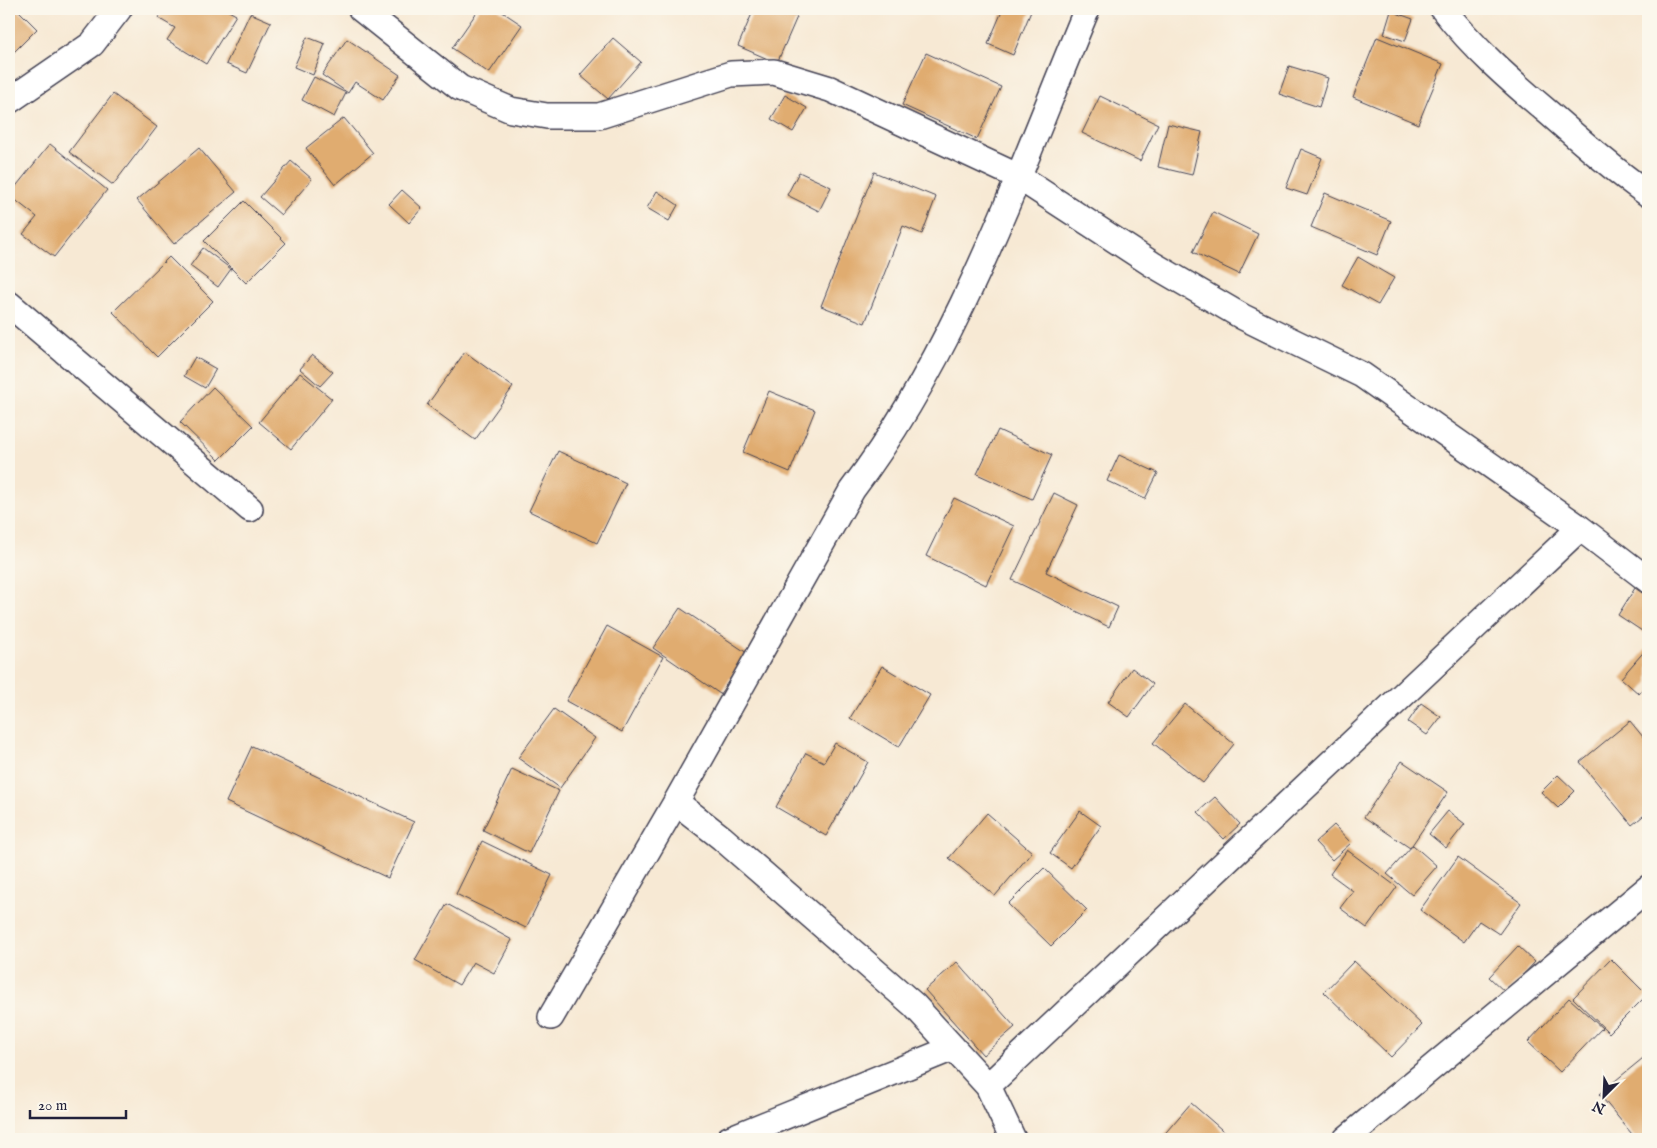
<svg xmlns="http://www.w3.org/2000/svg" width="1657" height="1148" viewBox="0 0 1657 1148" font-family="'IM FELL English',serif">
  <rect width="100%" height="100%" fill="#fbf7ec"/>
  <filter id="ink" filterUnits="userSpaceOnUse"><feTurbulence type="fractalNoise" baseFrequency=".02" numOctaves="2"/><feDisplacementMap in="SourceGraphic" scale="10" xChannelSelector="R" yChannelSelector="G"/><feConvolveMatrix kernelMatrix="1 2 1 2 8 2 1 2 1" color-interpolation-filters="sRGB"/></filter>
  <filter id="wash" filterUnits="userSpaceOnUse"><feTurbulence type="fractalNoise" baseFrequency=".0096" numOctaves="4" result="noise"/><feDisplacementMap in="SourceGraphic" scale="20" xChannelSelector="R" yChannelSelector="G"/><feGaussianBlur stdDeviation="1.12" result="paint"/><feColorMatrix in="noise" values="0 0 0 0 0 0 0 0 0 0 0 0 0 0 0 0 0 1.4 0 .05"/><feComposite in="paint" operator="in"/></filter>
  <g filter="url(#wash)">
    <rect width="100%" height="100%" fill="#f7e9d4"/>
    <g id="blocks">
      <path fill="#e0ac70" d="M 9,9 L 17,9 L 37,29 L 10,56 Z
        M 164,9 L 225,9 L 236,15 L 206,64 L 167,40 L 175,28 L 158,18 Z
        M 479,9 L 498,9 L 522,25 L 489,73 L 452,48 Z
        M 754,9 L 778,9 L 797,17 L 777,63 L 738,46 Z
        M 1003,9 L 1032,9 L 1013,55 L 988,44 Z
        M 1391,11 L 1413,19 L 1405,41 L 1384,34 Z
        M 250,13 L 271,22 L 247,73 L 226,64 Z
        M 307,37 L 325,44 L 313,75 L 294,67 Z
        M 1377,37 L 1443,64 L 1418,124 L 1353,97 Z
        M 613,38 L 641,62 L 608,99 L 580,75 Z
        M 347,39 L 400,75 L 383,100 L 355,82 L 348,93 L 322,75 Z
        M 926,53 L 1001,87 L 977,139 L 902,105 Z
        M 1289,66 L 1328,78 L 1319,107 L 1279,94 Z
        M 314,77 L 346,93 L 334,117 L 302,100 Z
        M 113,94 L 157,127 L 113,185 L 69,152 Z
        M 785,95 L 807,108 L 793,132 L 771,119 Z
        M 1100,96 L 1158,124 L 1140,161 L 1082,133 Z
        M 344,118 L 373,153 L 335,185 L 306,148 Z
        M 1168,124 L 1202,132 L 1192,175 L 1158,167 Z
        M 50,144 L 107,190 L 54,257 L 23,234 L 37,217 L 9,195 Z
        M 199,148 L 236,192 L 174,244 L 137,200 Z
        M 1301,149 L 1322,158 L 1307,195 L 1286,188 Z
        M 291,161 L 312,179 L 281,215 L 260,197 Z
        M 799,172 L 831,187 L 819,211 L 787,195 Z
        M 874,172 L 936,197 L 922,234 L 903,226 L 865,323 L 821,306 Z
        M 402,190 L 422,208 L 409,223 L 389,204 Z
        M 657,191 L 678,205 L 669,221 L 647,208 Z
        M 1325,193 L 1391,221 L 1377,255 L 1311,227 Z
        M 244,201 L 286,243 L 246,283 L 204,241 Z
        M 1213,212 L 1258,234 L 1239,274 L 1193,252 Z
        M 203,248 L 231,269 L 218,287 L 190,266 Z
        M 169,257 L 213,301 L 157,357 L 113,312 Z
        M 1358,257 L 1394,278 L 1378,305 L 1342,285 Z
        M 465,352 L 513,387 L 475,440 L 427,405 Z
        M 312,355 L 333,372 L 320,386 L 300,369 Z
        M 195,357 L 216,369 L 205,388 L 184,376 Z
        M 300,373 L 332,399 L 291,449 L 259,422 Z
        M 213,387 L 253,426 L 219,460 L 180,422 Z
        M 769,391 L 815,410 L 790,472 L 743,452 Z
        M 998,430 L 1052,455 L 1032,499 L 977,474 Z
        M 558,451 L 626,483 L 597,543 L 529,511 Z
        M 1119,455 L 1158,473 L 1145,499 L 1107,481 Z
        M 1054,493 L 1078,505 L 1046,572 L 1118,607 L 1109,627 L 1012,580 Z
        M 954,498 L 1014,526 L 986,585 L 926,556 Z
        M 1635,588 L 1648,597 L 1648,635 L 1618,615 Z
        M 680,608 L 747,653 L 720,694 L 653,648 Z
        M 607,626 L 663,657 L 622,732 L 566,701 Z
        M 1648,647 L 1648,684 L 1639,694 L 1621,678 Z
        M 882,666 L 930,695 L 899,747 L 850,718 Z
        M 1132,668 L 1153,684 L 1129,717 L 1108,702 Z
        M 1421,703 L 1441,717 L 1427,735 L 1408,722 Z
        M 1185,704 L 1234,744 L 1203,783 L 1153,743 Z
        M 554,709 L 595,738 L 560,788 L 518,758 Z
        M 1630,721 L 1648,743 L 1648,812 L 1632,825 L 1580,762 Z
        M 835,743 L 868,762 L 826,836 L 776,807 L 806,753 L 824,762 Z
        M 252,746 L 414,822 L 388,878 L 226,802 Z
        M 1402,761 L 1448,792 L 1410,848 L 1364,817 Z
        M 512,769 L 559,791 L 529,853 L 483,830 Z
        M 1558,775 L 1575,791 L 1558,808 L 1541,792 Z
        M 1215,797 L 1240,824 L 1224,839 L 1198,812 Z
        M 1080,811 L 1101,826 L 1071,868 L 1050,853 Z
        M 1448,811 L 1465,824 L 1446,848 L 1429,834 Z
        M 987,813 L 1032,852 L 995,896 L 949,858 Z
        M 1334,825 L 1351,843 L 1332,860 L 1315,842 Z
        M 482,841 L 552,875 L 526,928 L 456,894 Z
        M 1413,845 L 1437,866 L 1412,895 L 1387,874 Z
        M 1347,850 L 1397,887 L 1367,928 L 1340,908 L 1353,891 L 1330,874 Z
        M 1458,857 L 1521,903 L 1499,934 L 1479,921 L 1464,942 L 1420,910 Z
        M 1044,868 L 1087,910 L 1051,946 L 1008,904 Z
        M 447,904 L 512,940 L 494,973 L 473,962 L 459,985 L 415,960 Z
        M 1518,946 L 1535,962 L 1506,993 L 1489,977 Z
        M 1611,959 L 1647,995 L 1609,1033 L 1573,998 Z
        M 1354,961 L 1422,1025 L 1391,1057 L 1324,992 Z
        M 957,962 L 1015,1027 L 983,1055 L 925,990 Z
        M 1569,998 L 1602,1028 L 1560,1072 L 1528,1042 Z
        M 1648,1054 L 1648,1139 L 1636,1139 L 1599,1094 Z
        M 1191,1103 L 1229,1136 L 1226,1139 L 1161,1138 Z"/>
    </g>
  </g>
  <g filter="url(#ink)">
    <use href="#blocks" fill-opacity="0" stroke="#424052" stroke-width="1"/>
    <g fill="none" stroke-linecap="round" stroke-linejoin="round">
      <g stroke="#424052" stroke-width="28">
        <path id="street" d="M 361,9 L 460,88 L 511,110 L 547,116 L 599,116 L 731,74 L 774,72 L 830,89 L 1017,176 L 1152,264 L 1243,317 L 1362,375 L 1580,528 L 1648,580
          M 1443,9 C 1474,49 1512,82 1550,114 C 1582,142 1614,170 1648,194
          M 9,101 L 92,44 L 119,9
          M 9,304 L 250,509
          M 676,802 L 722,838 L 914,1005 L 988,1086 L 1013,1139
          M 551,1017 L 676,802 L 852,490 C 959,349 1019,171 1087,9
          M 988,1086 L 1580,528
          M 729,1139 L 953,1048
          M 1346,1139 L 1648,888"/>
      </g>
      <use href="#street" stroke="#fff" stroke-width="25"/>
    </g>
  </g>
  <rect width="1657" height="1148" fill="none" stroke="#fbf7ec" stroke-width="30"/>
  <g transform="translate(1604 1096) rotate(204)" stroke="#fbf7ec" stroke-width="4" paint-order="stroke">
  <path d="M0-4L9 19L0 12L-9 19Z" fill="#22223b"/>
  <text y="-8" font-size="14" font-weight="bold" text-anchor="middle" fill="#22223b">N</text>
  </g>
  <path d="M30 1110v8h96v-8" fill="none" stroke="#22223b" stroke-width="2.5"/>
  <text x="38" y="1110" font-size="15" fill="#22223b" stroke="#fbf7ec" stroke-width="4" paint-order="stroke">20 m</text>
</svg>
